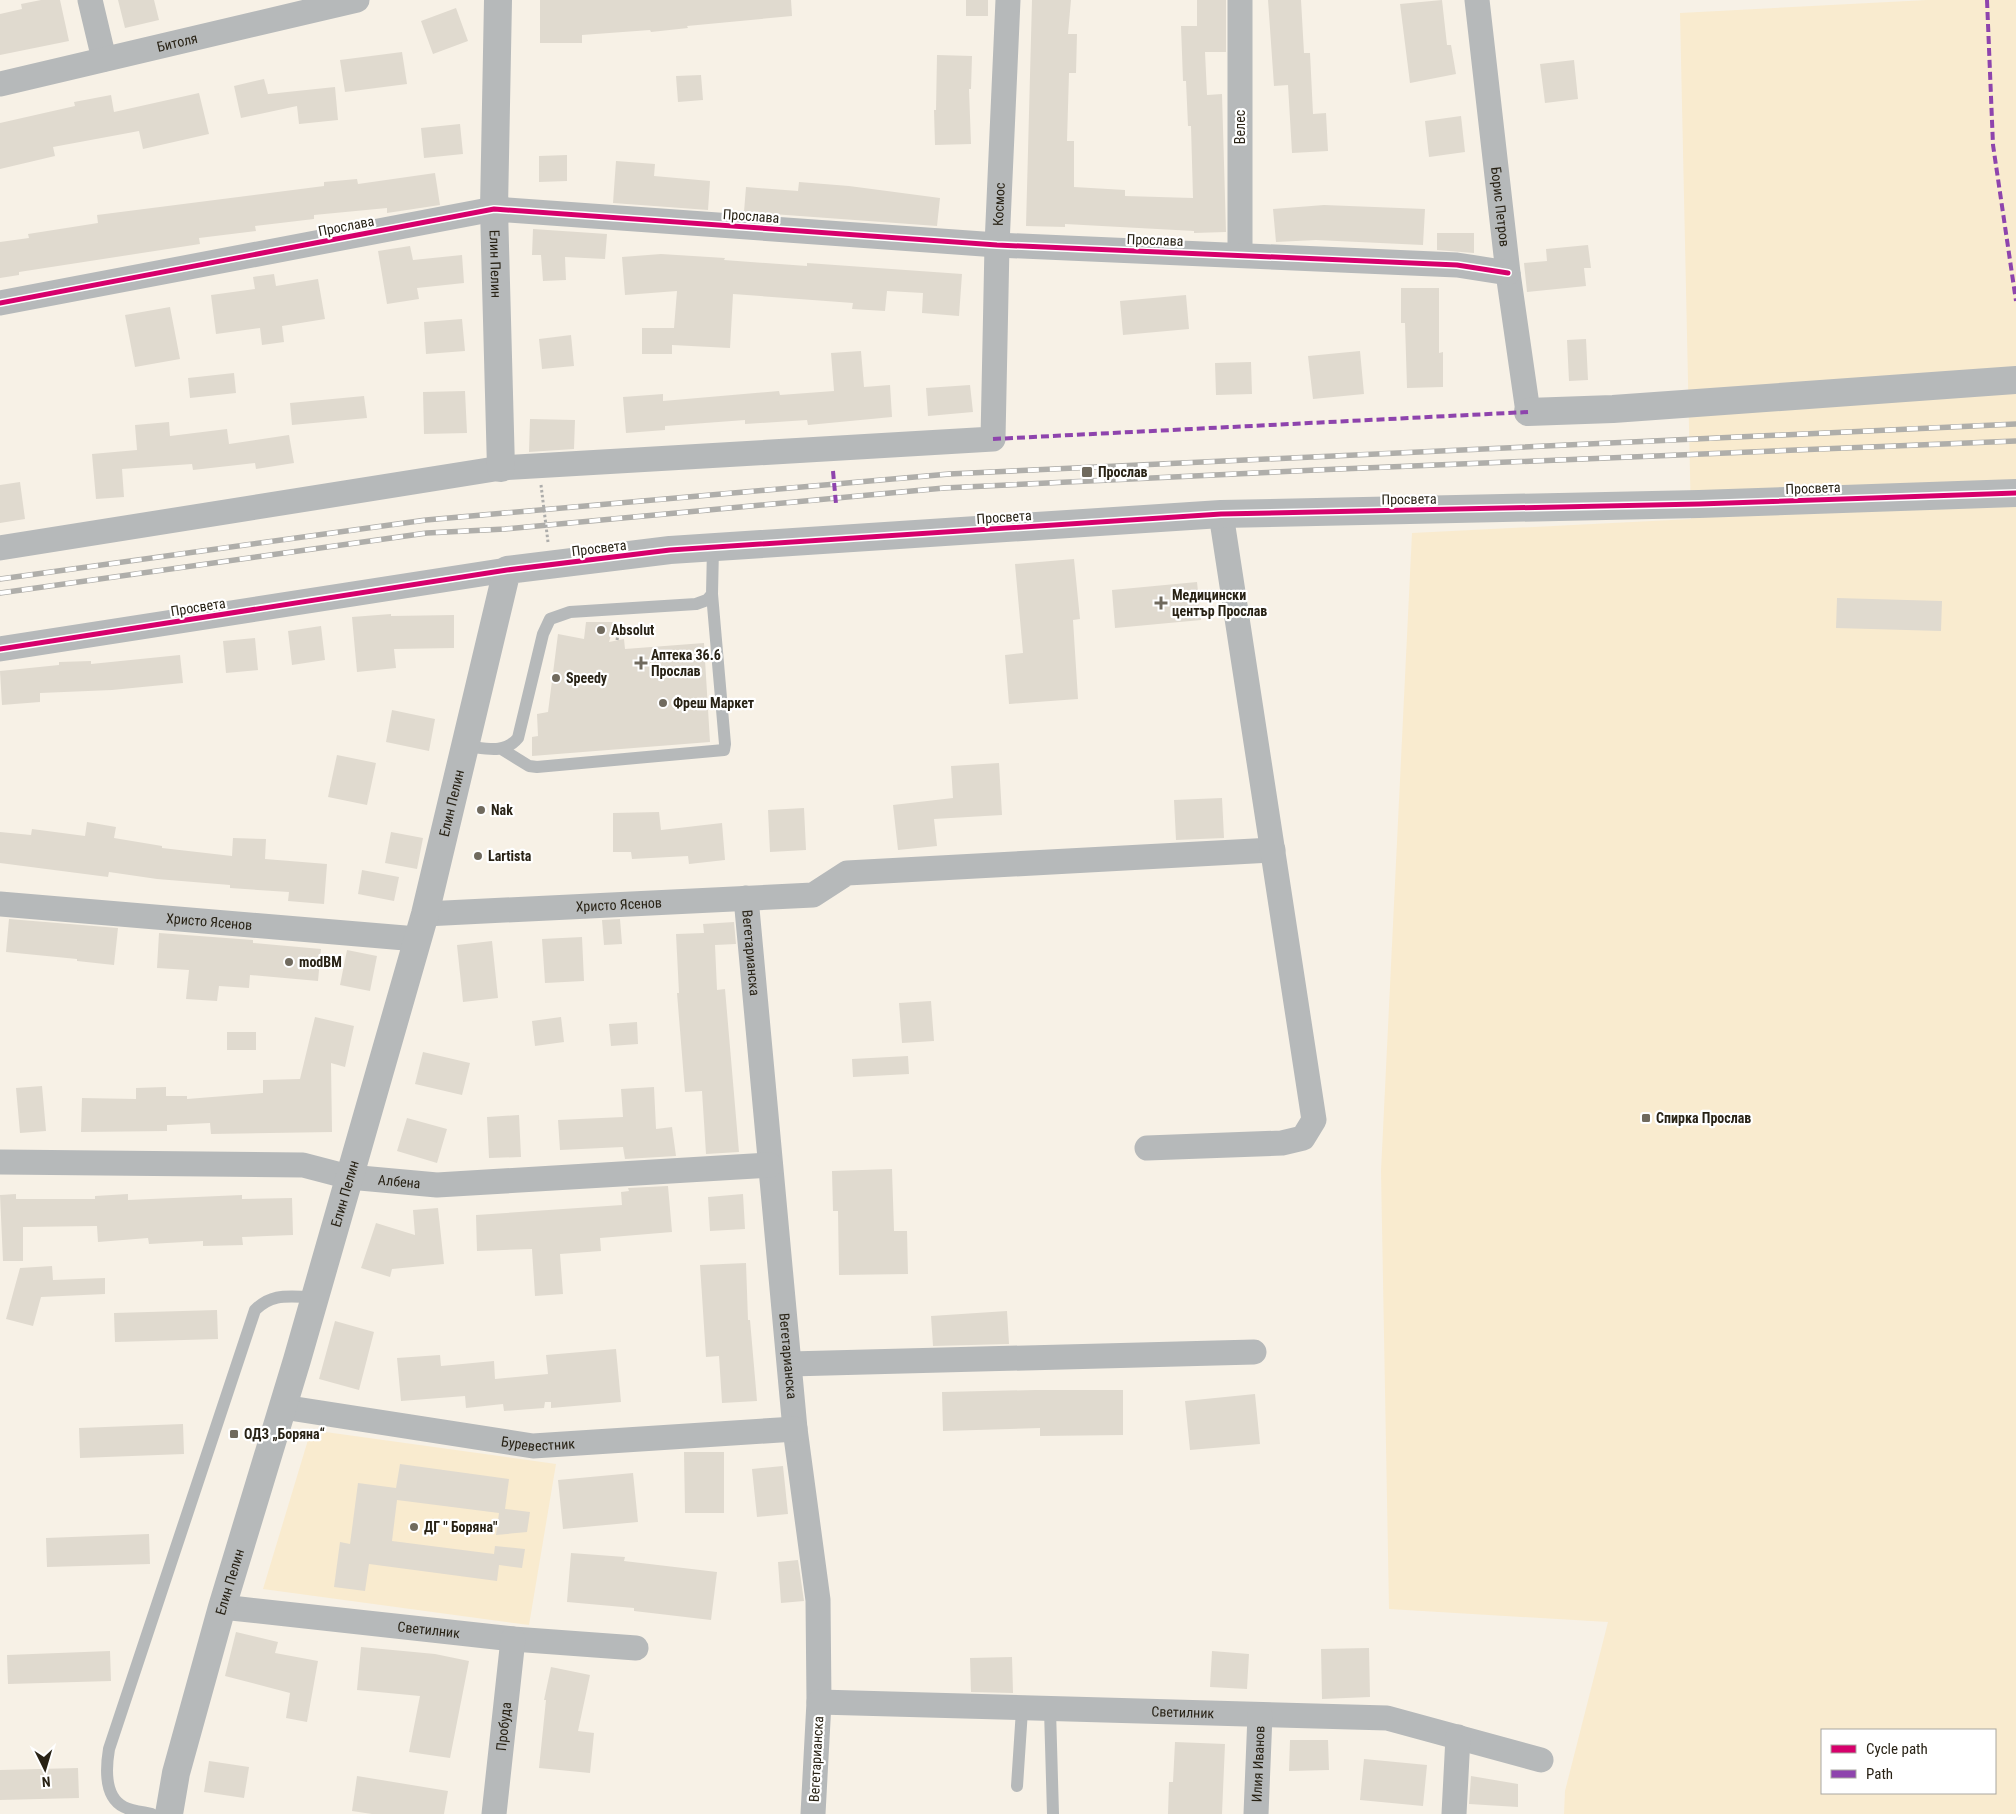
<svg xmlns="http://www.w3.org/2000/svg" width="2016" height="1814" viewBox="0 0 2016 1814" font-family="'Roboto Condensed',sans-serif">
  <rect width="100%" height="100%" fill="#f7f1e6"/>
  <path fill="#f9ebcf" fill-rule="evenodd" d="M 1927,0 L 2016,0 L 2016,1814 L 1564,1814 L 1565,1791 L 1608,1622 L 1389,1609 L 1381,1171 L 1412,533 L 1691,519 L 1680,13 ZM 1822,1730 L 1995,1730 L 1995,1793 L 1822,1793 Z
    M 311,1430 L 556,1464 L 529,1625 L 263,1589 Z"/>
  <path fill="#e0dacf" d="M 41,0 L 60,0 L 69,41 L 0,55 L 0,14 L 22,9 L 21,4 Z
    M 118,0 L 154,0 L 159,20 L 125,28 Z
    M 540,0 L 791,0 L 792,16 L 687,26 L 688,28 L 651,32 L 650,30 L 582,35 L 582,43 L 540,43 Z
    M 966,0 L 988,0 L 988,16 L 966,16 Z
    M 1032,0 L 1071,0 L 1068,34 L 1077,34 L 1076,73 L 1069,73 L 1067,141 L 1074,141 L 1074,187 L 1125,190 L 1125,196 L 1193,198 L 1191,126 L 1188,126 L 1186,81 L 1183,81 L 1181,26 L 1197,26 L 1197,0 L 1226,0 L 1226,52 L 1205,52 L 1207,95 L 1222,94 L 1226,232 L 1194,233 L 1194,231 L 1065,224 L 1065,227 L 1026,226 Z
    M 1268,0 L 1301,0 L 1304,53 L 1310,53 L 1313,114 L 1326,113 L 1328,151 L 1292,153 L 1288,85 L 1274,86 Z
    M 1442,0 L 1447,45 L 1451,45 L 1456,74 L 1410,83 L 1400,4 Z
    M 456,8 L 468,41 L 433,54 L 421,21 Z
    M 402,52 L 407,84 L 345,92 L 340,60 Z
    M 937,55 L 972,56 L 971,89 L 969,89 L 971,144 L 935,145 L 934,110 L 936,110 Z
    M 1574,60 L 1578,99 L 1545,103 L 1540,64 Z
    M 701,75 L 703,100 L 678,102 L 676,76 Z
    M 264,79 L 268,94 L 335,87 L 338,120 L 299,124 L 297,106 L 241,118 L 234,86 Z
    M 199,93 L 209,134 L 143,149 L 139,131 L 53,147 L 55,156 L 0,169 L 0,123 L 75,106 L 74,102 L 111,95 L 114,112 Z
    M 1461,116 L 1465,152 L 1429,157 L 1425,121 Z
    M 460,124 L 463,154 L 424,158 L 421,128 Z
    M 567,155 L 567,181 L 539,182 L 539,156 Z
    M 616,161 L 655,164 L 654,176 L 710,181 L 708,210 L 613,203 Z
    M 435,173 L 440,205 L 387,213 L 387,208 L 314,215 L 314,219 L 255,226 L 256,231 L 199,238 L 200,244 L 19,272 L 19,275 L 0,278 L 0,242 L 29,238 L 28,234 L 98,223 L 97,215 L 324,186 L 324,182 L 357,179 L 358,184 Z
    M 799,182 L 849,186 L 940,198 L 937,226 L 744,212 L 746,187 L 798,191 Z
    M 1324,205 L 1425,209 L 1423,245 L 1316,240 L 1276,242 L 1273,209 Z
    M 533,229 L 607,234 L 605,259 L 565,257 L 566,280 L 543,281 L 541,255 L 532,255 Z
    M 1437,233 L 1474,233 L 1474,253 L 1437,250 Z
    M 1588,245 L 1591,268 L 1584,268 L 1586,286 L 1527,292 L 1524,263 L 1547,261 L 1546,249 Z
    M 410,246 L 413,260 L 462,255 L 464,283 L 417,288 L 419,299 L 387,304 L 378,251 Z
    M 661,254 L 725,258 L 724,260 L 807,266 L 807,263 L 962,274 L 959,316 L 922,313 L 923,293 L 887,291 L 885,311 L 852,309 L 853,303 L 733,294 L 730,348 L 672,345 L 672,354 L 642,354 L 642,328 L 674,328 L 677,291 L 625,295 L 622,257 Z
    M 274,274 L 276,286 L 318,279 L 325,319 L 282,326 L 284,342 L 262,345 L 260,328 L 216,334 L 211,295 L 255,289 L 253,277 Z
    M 1401,288 L 1439,288 L 1439,353 L 1443,352 L 1443,387 L 1407,388 L 1405,323 L 1401,323 Z
    M 1186,295 L 1189,329 L 1123,335 L 1120,301 Z
    M 170,307 L 180,359 L 135,367 L 125,315 Z
    M 462,319 L 465,351 L 426,354 L 424,322 Z
    M 571,335 L 574,366 L 542,369 L 539,339 Z
    M 1586,339 L 1588,380 L 1569,381 L 1567,340 Z
    M 861,351 L 864,387 L 890,385 L 892,417 L 808,425 L 807,420 L 745,424 L 745,420 L 665,426 L 665,430 L 626,433 L 623,397 L 663,394 L 663,401 L 779,391 L 780,395 L 834,391 L 831,353 Z
    M 1360,351 L 1364,394 L 1313,399 L 1308,356 Z
    M 1251,362 L 1252,394 L 1216,395 L 1215,363 Z
    M 234,373 L 236,393 L 190,398 L 188,378 Z
    M 970,385 L 973,412 L 928,416 L 926,388 Z
    M 465,391 L 467,433 L 424,434 L 423,392 Z
    M 364,396 L 367,418 L 292,425 L 290,403 Z
    M 530,419 L 575,420 L 574,449 L 529,452 Z
    M 169,422 L 170,436 L 227,429 L 229,444 L 289,435 L 294,463 L 256,469 L 255,463 L 193,470 L 192,464 L 122,469 L 124,497 L 96,499 L 92,454 L 137,450 L 135,425 Z
    M 20,482 L 25,519 L 0,523 L 0,485 Z
    M 1074,559 L 1080,619 L 1073,620 L 1078,699 L 1009,704 L 1005,655 L 1023,653 L 1015,564 Z
    M 1197,582 L 1201,620 L 1115,628 L 1112,590 Z
    M 1837,598 L 1942,601 L 1941,631 L 1836,628 Z
    M 391,614 L 391,616 L 454,615 L 454,648 L 394,649 L 396,668 L 357,672 L 352,617 Z
    M 586,622 L 615,622 L 609,642 L 624,639 L 625,649 L 704,643 L 710,742 L 532,756 L 532,737 L 538,736 L 537,714 L 548,712 L 558,634 L 584,639 Z
    M 321,626 L 325,660 L 292,665 L 288,631 Z
    M 255,638 L 258,670 L 226,673 L 223,641 Z
    M 180,655 L 183,683 L 112,690 L 40,693 L 40,702 L 2,705 L 0,671 L 59,665 L 59,662 L 91,661 L 91,664 Z
    M 392,710 L 435,719 L 429,751 L 386,742 Z
    M 337,755 L 376,763 L 367,805 L 328,797 Z
    M 999,763 L 1002,815 L 934,819 L 937,846 L 898,850 L 893,805 L 953,798 L 951,766 Z
    M 1222,798 L 1224,838 L 1176,840 L 1174,800 Z
    M 804,808 L 806,850 L 770,852 L 768,810 Z
    M 659,812 L 661,830 L 722,823 L 725,860 L 689,864 L 688,856 L 632,859 L 631,852 L 613,852 L 613,813 Z
    M 87,822 L 116,827 L 114,838 L 162,846 L 162,848 L 232,856 L 233,838 L 266,839 L 265,859 L 327,864 L 324,904 L 288,901 L 289,892 L 230,888 L 230,885 L 157,879 L 109,872 L 108,877 L 0,863 L 0,832 L 31,835 L 32,829 L 85,836 Z
    M 391,832 L 423,838 L 417,869 L 385,863 Z
    M 362,870 L 399,877 L 394,901 L 358,894 Z
    M 9,919 L 118,928 L 114,965 L 77,961 L 77,959 L 6,952 Z
    M 620,919 L 622,944 L 604,945 L 602,920 Z
    M 734,922 L 736,944 L 715,945 L 717,990 L 725,989 L 739,1152 L 706,1154 L 702,1091 L 685,1092 L 677,993 L 679,993 L 676,934 L 704,933 L 703,924 Z
    M 159,933 L 253,940 L 253,943 L 321,949 L 318,981 L 250,975 L 249,988 L 219,986 L 217,1001 L 186,999 L 189,970 L 157,968 Z
    M 582,937 L 584,981 L 545,983 L 542,939 Z
    M 492,941 L 498,998 L 463,1002 L 457,945 Z
    M 347,950 L 377,956 L 370,991 L 340,985 Z
    M 931,1001 L 934,1041 L 902,1043 L 899,1003 Z
    M 315,1017 L 354,1026 L 345,1067 L 331,1063 L 332,1132 L 211,1134 L 210,1123 L 167,1125 L 167,1131 L 81,1132 L 82,1098 L 136,1099 L 136,1088 L 166,1087 L 166,1096 L 187,1096 L 187,1099 L 263,1093 L 263,1080 L 300,1079 Z
    M 561,1017 L 564,1042 L 535,1046 L 532,1021 Z
    M 637,1022 L 638,1044 L 611,1046 L 609,1024 Z
    M 227,1032 L 256,1032 L 256,1050 L 227,1050 Z
    M 423,1052 L 470,1063 L 462,1095 L 415,1084 Z
    M 908,1056 L 909,1074 L 853,1077 L 852,1059 Z
    M 42,1086 L 46,1131 L 20,1133 L 16,1088 Z
    M 654,1087 L 656,1129 L 672,1127 L 676,1156 L 625,1159 L 623,1147 L 560,1150 L 558,1120 L 623,1117 L 621,1089 Z
    M 519,1115 L 521,1157 L 489,1158 L 487,1117 Z
    M 407,1118 L 447,1129 L 437,1163 L 397,1151 Z
    M 892,1169 L 894,1231 L 907,1231 L 908,1274 L 839,1275 L 838,1211 L 833,1211 L 832,1171 Z
    M 668,1186 L 672,1232 L 600,1238 L 601,1251 L 560,1254 L 563,1294 L 535,1296 L 532,1249 L 477,1251 L 476,1215 L 622,1205 L 621,1192 L 629,1191 L 628,1188 Z
    M 16,1194 L 16,1199 L 95,1199 L 95,1196 L 128,1194 L 128,1200 L 242,1195 L 242,1199 L 292,1198 L 293,1235 L 242,1237 L 243,1245 L 203,1246 L 203,1241 L 149,1244 L 148,1238 L 98,1242 L 97,1226 L 23,1227 L 23,1261 L 3,1261 L 0,1195 Z
    M 743,1194 L 745,1229 L 710,1231 L 708,1197 Z
    M 438,1208 L 444,1264 L 392,1269 L 390,1277 L 361,1268 L 376,1223 L 415,1235 L 413,1210 Z
    M 746,1263 L 748,1320 L 750,1320 L 757,1401 L 722,1403 L 719,1356 L 706,1357 L 700,1265 Z
    M 52,1266 L 53,1280 L 105,1278 L 105,1294 L 41,1297 L 33,1326 L 6,1319 L 20,1268 Z
    M 217,1310 L 218,1339 L 115,1342 L 114,1313 Z
    M 1007,1311 L 1009,1344 L 933,1346 L 931,1316 Z
    M 335,1321 L 374,1332 L 359,1390 L 319,1379 Z
    M 616,1349 L 621,1402 L 551,1408 L 551,1402 L 545,1402 L 544,1408 L 504,1411 L 503,1404 L 466,1408 L 465,1396 L 401,1401 L 397,1358 L 440,1355 L 441,1366 L 494,1361 L 495,1379 L 548,1374 L 546,1355 Z
    M 1035,1390 L 1123,1390 L 1123,1435 L 1040,1436 L 1040,1428 L 943,1431 L 942,1392 Z
    M 1255,1394 L 1260,1444 L 1190,1450 L 1185,1401 Z
    M 183,1424 L 184,1454 L 80,1458 L 79,1428 Z
    M 684,1452 L 724,1452 L 724,1513 L 685,1513 Z
    M 400,1464 L 509,1479 L 505,1509 L 530,1512 L 527,1532 L 496,1535 L 499,1513 L 397,1500 L 392,1541 L 494,1554 L 495,1546 L 525,1549 L 522,1568 L 499,1565 L 497,1581 L 369,1564 L 365,1591 L 334,1587 L 340,1542 L 350,1544 L 358,1483 L 396,1488 Z
    M 783,1466 L 788,1514 L 757,1517 L 752,1469 Z
    M 633,1473 L 638,1522 L 563,1529 L 558,1480 Z
    M 149,1534 L 150,1564 L 47,1567 L 46,1538 Z
    M 571,1553 L 625,1557 L 624,1561 L 717,1572 L 711,1620 L 634,1611 L 634,1608 L 567,1602 Z
    M 798,1560 L 804,1601 L 781,1603 L 778,1562 Z
    M 236,1632 L 278,1642 L 275,1653 L 318,1661 L 307,1722 L 286,1718 L 290,1693 L 225,1676 Z
    M 361,1647 L 435,1654 L 469,1661 L 450,1758 L 409,1752 L 420,1696 L 357,1690 Z
    M 1369,1648 L 1370,1697 L 1322,1699 L 1321,1649 Z
    M 110,1651 L 111,1681 L 8,1684 L 7,1655 Z
    M 1212,1651 L 1249,1654 L 1247,1689 L 1210,1687 Z
    M 1012,1657 L 1013,1693 L 971,1692 L 970,1658 Z
    M 551,1667 L 590,1675 L 578,1731 L 594,1733 L 590,1773 L 539,1768 L 546,1700 L 544,1700 Z
    M 1290,1740 L 1328,1740 L 1329,1770 L 1289,1771 Z
    M 1175,1742 L 1225,1744 L 1222,1814 L 1168,1814 L 1169,1782 L 1173,1782 Z
    M 1364,1759 L 1427,1765 L 1423,1806 L 1360,1800 Z
    M 209,1761 L 249,1767 L 244,1798 L 204,1792 Z
    M 78,1768 L 79,1798 L 0,1800 L 0,1770 Z
    M 357,1776 L 448,1791 L 444,1814 L 372,1814 L 352,1811 Z
    M 1471,1776 L 1518,1784 L 1518,1807 L 1469,1804 Z"/>
  <g fill="none" stroke-linecap="round" stroke-linejoin="round">
    <path stroke="#adadab" stroke-width="3" stroke-dasharray="2.5 2.5" stroke-linecap="butt" d="M 617,640 L 620,624"/>
    <path stroke="#b6b9ba" stroke-width="12" d="M 465,746 C 485,748 504,755 518,738 L 543,634 L 550,619 L 570,612 L 696,604 L 707,600 L 712,594 L 713,548
      M 503,750 L 529,766 L 537,767 L 724,750 L 725,744 L 712,594
      M 1050,1710 L 1053,1814
      M 1017,1786 L 1022,1710
      M 152,1814 C 143,1812 132,1811 124,1807 C 104,1797 106,1767 109,1749 L 255,1310 C 273,1292 290,1297 314,1297"/>
    <g stroke="#b6b9ba" stroke-width="25">
      <path d="M 90,0 L 104,59"/>
      <path d="M 1240,0 L 1240,254"/>
      <path id="s1" d="M 1477,0 L 1508,273 L 1528,412"/>
      <path id="s2" d="M 0,84 L 357,0"/>
      <path d="M 0,303 L 494,209 L 997,245 L 1457,265 L 1508,273"/>
      <path id="s3" d="M 0,548 L 501,468 L 993,439 L 997,245 L 1008,0"/>
      <path d="M 0,649 L 507,570"/>
      <path id="s4" d="M 746,898 L 795,1429 L 818,1600 L 819,1702 L 813,1814"/>
      <path id="s5" d="M 0,904 L 417,939"/>
      <path id="s6" d="M 425,914 L 813,895 L 847,873 L 1273,850"/>
      <path d="M 1147,1148 L 1282,1143 L 1303,1138 L 1314,1120 L 1221,514"/>
      <path id="s7" d="M 0,1162 L 303,1165 L 349,1177 L 437,1185 L 770,1165"/>
      <path d="M 790,1364 L 1254,1352"/>
      <path id="s8" d="M 283,1407 L 533,1446 L 795,1429"/>
      <path id="s9" d="M 222,1607 L 513,1639 L 636,1648"/>
      <path id="s10" d="M 819,1702 L 1387,1718 L 1541,1760"/>
      <path id="s11" d="M 494,1814 L 513,1639"/>
      <path id="s12" d="M 1256,1814 L 1260,1715"/>
      <path d="M 1454,1814 L 1458,1737"/>
    </g>
    <g stroke="#b6b9ba" stroke-width="28">
      <path id="s13" d="M 498,0 L 494,209 L 501,468"/>
      <path d="M 1528,412 L 1613,409 L 2016,380"/>
      <path id="s14" d="M 169,1814 L 176,1773 L 222,1607 L 297,1360 L 425,914 L 507,570 L 670,550 L 1221,514 L 1699,504 L 2016,493"/>
    </g>
    <g stroke="#afaeaa" stroke-width="5.5">
      <path id="rail" d="M 0,579 L 426,520 L 949,474 L 2016,424
        M 0,593 L 427,533 L 505,529 L 944,488 L 1316,470 L 2016,441"/>
    </g>
    <use href="#rail" stroke="#fff" stroke-width="4" stroke-dasharray="11" stroke-linecap="butt"/>
    <path stroke="#adadab" stroke-width="3" stroke-dasharray="2.5 2.5" stroke-linecap="butt" d="M 541,485 L 548,542"/>
    <path stroke="#8e44ad" stroke-width="4" stroke-dasharray="8 4" stroke-linecap="butt" d="M 1987,0 L 1993,145 L 2016,301
      M 993,439 L 1528,412
      M 833,471 L 836,504"/>
    <g stroke="#fff" stroke-width="8">
      <path id="cycleway" d="M 0,303 L 494,209 L 997,245 L 1457,265 L 1508,273
        M 0,649 L 507,570 L 670,550 L 1221,514 L 1699,504 L 2016,493"/>
    </g>
    <use href="#cycleway" stroke="#d6006c" stroke-width="5"/>
  </g>
  <g fill="#706a5e" stroke="#fff" stroke-width="2">
    <rect x="1081" y="466" width="12" height="12" rx="2.5"/>
    <path d="M1158.5 595.5h5v5h5v5h-5v5h-5v-5h-5v-5h5z"/>
    <circle cx="601" cy="630" r="5"/>
    <path d="M638.5 655.5h5v5h5v5h-5v5h-5v-5h-5v-5h5z"/>
    <circle cx="556" cy="678" r="5"/>
    <circle cx="663" cy="703" r="5"/>
    <circle cx="481" cy="810" r="5"/>
    <circle cx="478" cy="856" r="5"/>
    <circle cx="289" cy="962" r="5"/>
    <rect x="1641" y="1113" width="10" height="10" rx="2.5"/>
    <rect x="229" y="1429" width="10" height="10" rx="2.5"/>
    <circle cx="414" cy="1527" r="5"/>
  </g>
  <g text-anchor="middle" dominant-baseline="central" stroke-width="4.5" stroke-linejoin="round" paint-order="stroke">
    <g font-size="14" fill="#282215" stroke="#fff">
      <text stroke="none"><textPath href="#s2" startOffset="182">Битоля</textPath></text>
      <text transform="translate(1240 127) rotate(-90)">Велес</text>
      <text stroke="none"><textPath href="#s3" startOffset="1235">Космос</textPath></text>
      <text stroke="none"><textPath href="#s1" startOffset="208">Борис Петров</textPath></text>
      <text transform="translate(751 216) rotate(4)">Прослава</text>
      <text transform="translate(346 226) rotate(-11)">Прослава</text>
      <text transform="translate(1155 240) rotate(2)">Прослава</text>
      <text stroke="none"><textPath href="#s13" startOffset="264">Елин Пелин</textPath></text>
      <text transform="translate(1813 488) rotate(-2)">Просвета</text>
      <text transform="translate(1409 499) rotate(-1)">Просвета</text>
      <text transform="translate(1004 517) rotate(-4)">Просвета</text>
      <text transform="translate(599 548) rotate(-7)">Просвета</text>
      <text transform="translate(198 607) rotate(-9)">Просвета</text>
      <text stroke="none"><textPath href="#s14" startOffset="1050">Елин Пелин</textPath></text>
      <text stroke="none"><textPath href="#s6" startOffset="194">Христо Ясенов</textPath></text>
      <text stroke="none"><textPath href="#s5" startOffset="210">Христо Ясенов</textPath></text>
      <text stroke="none"><textPath href="#s4" startOffset="55">Вегетарианска</textPath></text>
      <text stroke="none"><textPath href="#s7" startOffset="401">Албена</textPath></text>
      <text stroke="none"><textPath href="#s14" startOffset="645">Елин Пелин</textPath></text>
      <text stroke="none"><textPath href="#s4" startOffset="460">Вегетарианска</textPath></text>
      <text stroke="none"><textPath href="#s8" startOffset="258">Буревестник</textPath></text>
      <text stroke="none"><textPath href="#s14" startOffset="240">Елин Пелин</textPath></text>
      <text stroke="none"><textPath href="#s9" startOffset="208">Светилник</textPath></text>
      <text stroke="none"><textPath href="#s10" startOffset="364">Светилник</textPath></text>
      <text stroke="none"><textPath href="#s11" startOffset="88">Пробуда</textPath></text>
      <text transform="translate(816 1759) rotate(-87)">Вегетарианска</text>
      <text stroke="none"><textPath href="#s12" startOffset="50">Илия Иванов</textPath></text>
    </g>
    <g font-size="14" font-weight="bold" fill="#282215" stroke="#fff" text-anchor="start">
      <text x="1098" y="472">Прослав</text>
      <text x="1172" y="595">Медицински<tspan x="1172" dy="16">център Прослав</tspan></text>
      <text x="611" y="630">Absolut</text>
      <text x="651" y="655">Аптека 36.6<tspan x="651" dy="16">Прослав</tspan></text>
      <text x="566" y="678">Speedy</text>
      <text x="673" y="703">Фреш Маркет</text>
      <text x="491" y="810">Nak</text>
      <text x="488" y="856">Lartista</text>
      <text x="299" y="962">modBM</text>
      <text x="1656" y="1118">Спирка Прослав</text>
      <text x="244" y="1434">ОДЗ „Боряна“</text>
      <text x="424" y="1527">ДГ " Боряна"</text>
    </g>
  </g>
  <rect x="1821" y="1729" width="175" height="65" fill="#ffffff" stroke="#a9a7a1"/>
  <rect x="1831" y="1745" width="25" height="8" fill="#d6006c" stroke="#a9a7a1"/>
  <text x="1866" y="1754" font-size="15" fill="#282215">Cycle path</text>
  <rect x="1831" y="1770" width="25" height="8" fill="#8e44ad" stroke="#a9a7a1"/>
  <text x="1866" y="1779" font-size="15" fill="#282215">Path</text>
  <g transform="translate(45 1769) rotate(175)" stroke="#ffffff" stroke-width="4" paint-order="stroke">
  <path d="M0-4L9 19L0 12L-9 19Z" fill="#282215"/>
  <text y="-8" font-size="14" font-weight="bold" text-anchor="middle" fill="#282215">N</text>
  </g>
</svg>
